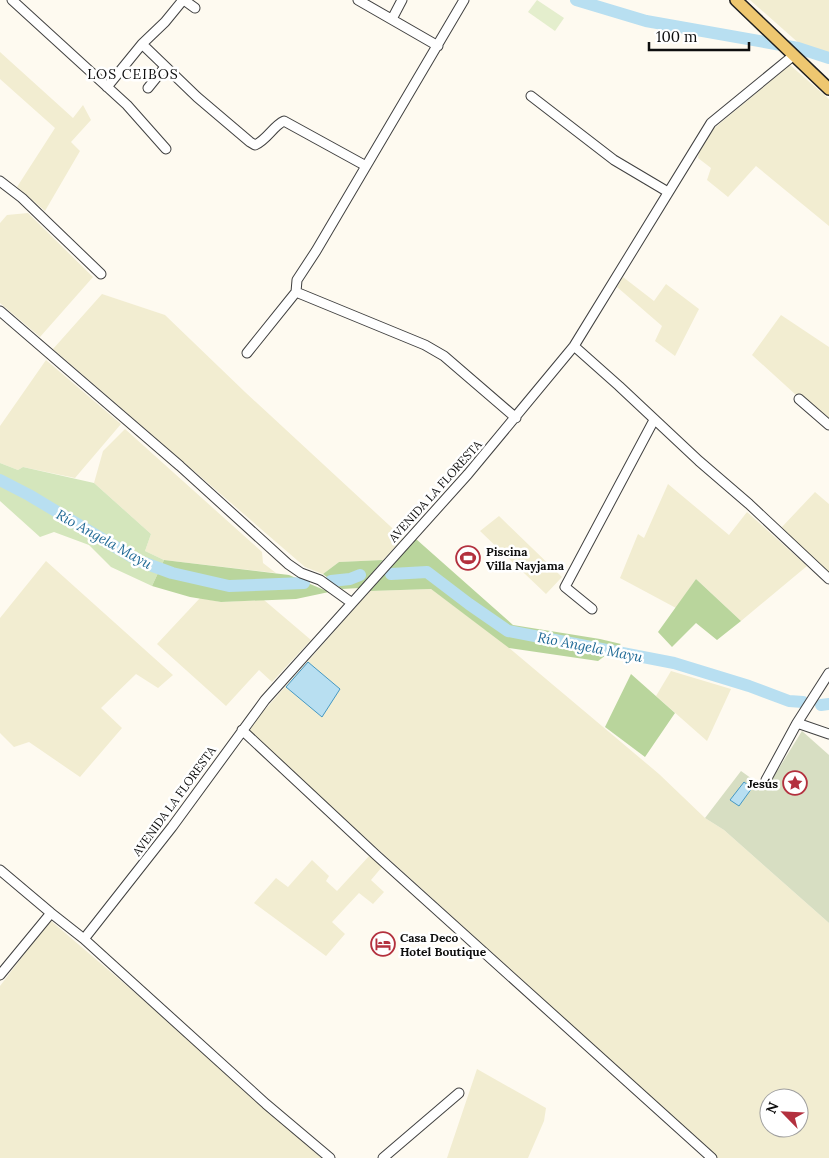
<svg xmlns="http://www.w3.org/2000/svg" width="829" height="1158" viewBox="0 0 829 1158" font-family="Lora,serif">
  <rect width="100%" height="100%" fill="#fefaf0"/>
  <path fill="#f2edd1" fill-rule="evenodd" d="M 750,0 L 829,0 L 829,53 L 802,46 Z
    M 0,52 L 73,118 L 83,105 L 91,120 L 71,142 L 80,151 L 45,211 L 17,187 L 55,128 L 0,79 Z
    M 790,65 L 829,99 L 829,226 L 756,166 L 728,197 L 707,180 L 711,168 L 698,158 L 699,150 L 712,130 Z
    M 28,213 L 93,277 L 40,337 L 0,303 L 0,223 L 7,215 Z
    M 623,277 L 654,301 L 666,284 L 699,309 L 675,356 L 655,341 L 662,326 L 617,287 Z
    M 102,294 L 165,315 L 245,392 L 403,538 L 383,560 L 339,562 L 323,574 L 305,567 L 53,349 Z
    M 781,315 L 829,347 L 829,418 L 801,394 L 796,395 L 752,355 Z
    M 46,360 L 121,424 L 75,478 L 23,467 L 18,470 L 0,463 L 0,426 Z
    M 125,429 L 262,552 L 263,563 L 276,573 L 164,560 L 145,551 L 151,534 L 94,483 L 103,451 Z
    M 668,484 L 729,535 L 747,512 L 807,566 L 741,621 L 696,579 L 676,608 L 620,578 L 638,534 L 644,538 Z
    M 815,492 L 829,504 L 829,575 L 781,528 Z
    M 499,516 L 562,577 L 546,594 L 480,531 Z
    M 46,561 L 173,675 L 158,688 L 136,674 L 101,708 L 122,728 L 80,777 L 29,742 L 14,747 L 0,733 L 0,618 Z
    M 431,589 L 501,641 L 659,774 L 705,818 L 724,830 L 829,923 L 829,1158 L 718,1158 L 247,730 L 370,591 ZM 769,1098 L 799,1098 L 799,1128 L 769,1128 Z
    M 200,598 L 221,602 L 264,600 L 311,640 L 272,682 L 259,670 L 226,706 L 157,644 Z
    M 671,671 L 731,689 L 707,741 L 656,696 Z
    M 370,855 L 382,867 L 371,880 L 384,892 L 373,904 L 359,893 L 332,922 L 345,934 L 326,956 L 254,903 L 276,878 L 288,887 L 312,860 L 329,876 L 326,881 L 337,891 Z
    M 50,920 L 154,1009 L 322,1158 L 0,1158 L 0,986 Z
    M 477,1069 L 546,1108 L 544,1121 L 528,1158 L 447,1158 Z"/>
  <path fill="#d4e6bc" d="M 0,463 L 18,470 L 23,467 L 94,483 L 151,534 L 145,551 L 164,560 L 152,586 L 111,567 L 89,545 L 54,532 L 40,537 L 0,501 Z"/>
  <path fill="#b9d59c" d="M 416,539 L 513,625 L 600,639 L 621,644 L 598,661 L 509,648 L 431,589 L 370,591 Z
    M 164,560 L 289,575 L 329,592 L 296,599 L 221,602 L 190,597 L 152,586 Z
    M 383,560 L 360,588 L 342,589 L 323,574 L 339,562 Z
    M 696,579 L 741,621 L 717,640 L 696,623 L 672,647 L 658,632 Z
    M 631,674 L 675,713 L 645,757 L 605,727 Z"/>
  <path fill="#d7dec2" d="M 802,731 L 829,755 L 829,923 L 724,830 L 705,818 L 741,771 L 766,789 Z"/>
  <path fill="#e4eecd" d="M 537,0 L 564,18 L 555,31 L 528,12 Z"/>
  <path fill="#b8dff1" stroke="#4598c3" d="M 308,662 L 340,689 L 322,717 L 286,687 Z
    M 744,782 L 752,788 L 739,806 L 730,800 Z"/>
  <g fill="none" stroke-linecap="round" stroke-linejoin="round">
    <path stroke="#b8dff1" stroke-width="12" d="M 576,0 L 646,21 L 798,48 L 829,58
      M 0,480 L 29,495 L 139,561 L 172,573 L 229,586 L 304,583
      M 391,574 L 427,572 L 469,604 L 508,631 L 674,663 L 749,686 L 789,701 L 803,702
      M 331,581 L 350,579 L 360,575
      M 821,705 L 829,704"/>
    <g stroke="#414141" stroke-width="11">
      <path id="minor" d="M 12,0 L 127,105 L 166,149
        M 184,0 L 195,8
        M 358,0 L 438,46
        M 392,19 L 402,0
        M 142,44 L 197,97 L 250,142 L 255,145 C 267,140 273,126 284,121 L 366,166
        M 107,87 L 142,44 L 165,22 L 183,0
        M 148,88 L 165,67
        M 531,96 L 614,160 L 668,192
        M 0,181 L 22,198 L 101,274
        M 296,292 L 425,345 L 444,356 L 516,418
        M 0,311 L 180,466 L 288,564 L 301,573 L 320,580 L 352,603
        M 574,346 L 619,386 L 699,461 L 749,504 L 829,579
        M 247,353 L 296,292 L 297,280 L 316,251 L 464,0
        M 799,399 L 829,425
        M 592,609 L 565,587 L 654,420
        M 797,723 L 829,734
        M 242,730 L 376,855 L 712,1158
        M 766,780 L 797,723 L 829,673
        M 0,870 L 51,913 L 84,939 L 266,1104 L 330,1158
        M 84,939 L 172,827 L 265,700 L 468,474 L 574,346 L 711,123 L 794,55
        M 0,975 L 51,913
        M 383,1158 L 459,1093"/>
    </g>
    <g stroke="#1f1f1f" stroke-width="14">
      <path id="major" d="M 736,0 L 829,89"/>
    </g>
    <use href="#minor" stroke="#fff" stroke-width="9"/>
    <use href="#major" stroke="#eec770" stroke-width="11"/>
  </g>
  <defs>
    <g id="stadium-ring" transform="scale(1.25)"><circle r="9.5" fill="#fff" stroke="#b3303e" stroke-width="1.5"/><path d="M0-5a6.5 5 0 1 0 0 10a6.5 5 0 1 0 0-10ZM-3.5-1.8h7v3.6h-7Z" fill="#b3303e"/></g>
    <g id="sight-ring" transform="scale(1.25)"><circle r="9.5" fill="#fff" stroke="#b3303e" stroke-width="1.5"/><path d="M0-6L1.8-2.2L6-1.7L2.9 1.2L3.7 5.4L0 3.3L-3.7 5.4L-2.9 1.2L-6-1.7L-1.8-2.2Z" fill="#b3303e"/></g>
    <g id="hotel-ring" transform="scale(1.25)"><circle r="9.5" fill="#fff" stroke="#b3303e" stroke-width="1.5"/><path d="M-6-4.5h1.5V1H6V5H4.5V3h-9V5H-6ZM-4 0a1.8 1.8 0 1 1 3.6 0ZM.5 0V-2.5h3Q6-2.5 6 0Z" fill="#b3303e"/></g>
  </defs>
  <g fill-rule="evenodd">
    <use href="#stadium-ring" x="468" y="558"/>
    <use href="#sight-ring" x="795" y="783"/>
    <use href="#hotel-ring" x="383" y="944"/>
  </g>
  <g text-anchor="middle" dominant-baseline="central" stroke-width="5" stroke-linejoin="round" paint-order="stroke">
    <g font-size="12" fill="#0e0e0e" stroke="#fff">
      <text transform="translate(435 491) rotate(-48)">AVENIDA LA FLORESTA</text>
      <text transform="translate(174 801) rotate(-54)">AVENIDA LA FLORESTA</text>
    </g>
    <g font-size="12" font-weight="bold" fill="#0e0e0e" stroke="#fff" text-anchor="start">
      <text x="486" y="551">Piscina<tspan x="486" dy="14">Villa Nayjama</tspan></text>
      <text x="778" y="783" text-anchor="end">Jesús</text>
      <text x="400" y="937">Casa Deco<tspan x="400" dy="14">Hotel Boutique</tspan></text>
    </g>
    <g font-size="14" letter-spacing="1" fill="#0e0e0e" stroke="#fff">
      <text x="133" y="74">LOS CEIBOS</text>
    </g>
    <g font-size="14" font-style="italic" fill="#206a96" stroke="#fff">
      <text transform="translate(104 539) rotate(29)">Río Angela Mayu</text>
      <text transform="translate(590 647) rotate(11)">Río Angela Mayu</text>
    </g>
  </g>
  <g transform="translate(784 1113) rotate(294)"><circle r="24" fill="#ffffff" stroke="#9f9f9f"/>
  <path d="M0-4L9 19L0 12L-9 19Z" fill="#b3303e"/>
  <text y="-8" font-size="14" font-weight="bold" text-anchor="middle" fill="#0e0e0e">N</text>
  </g>
  <path d="M649 42v8h100v-8" fill="none" stroke="#0e0e0e" stroke-width="2.5"/>
  <text x="656" y="42" font-size="15" fill="#0e0e0e" stroke="#ffffff" stroke-width="4" paint-order="stroke">100 m</text>
</svg>
